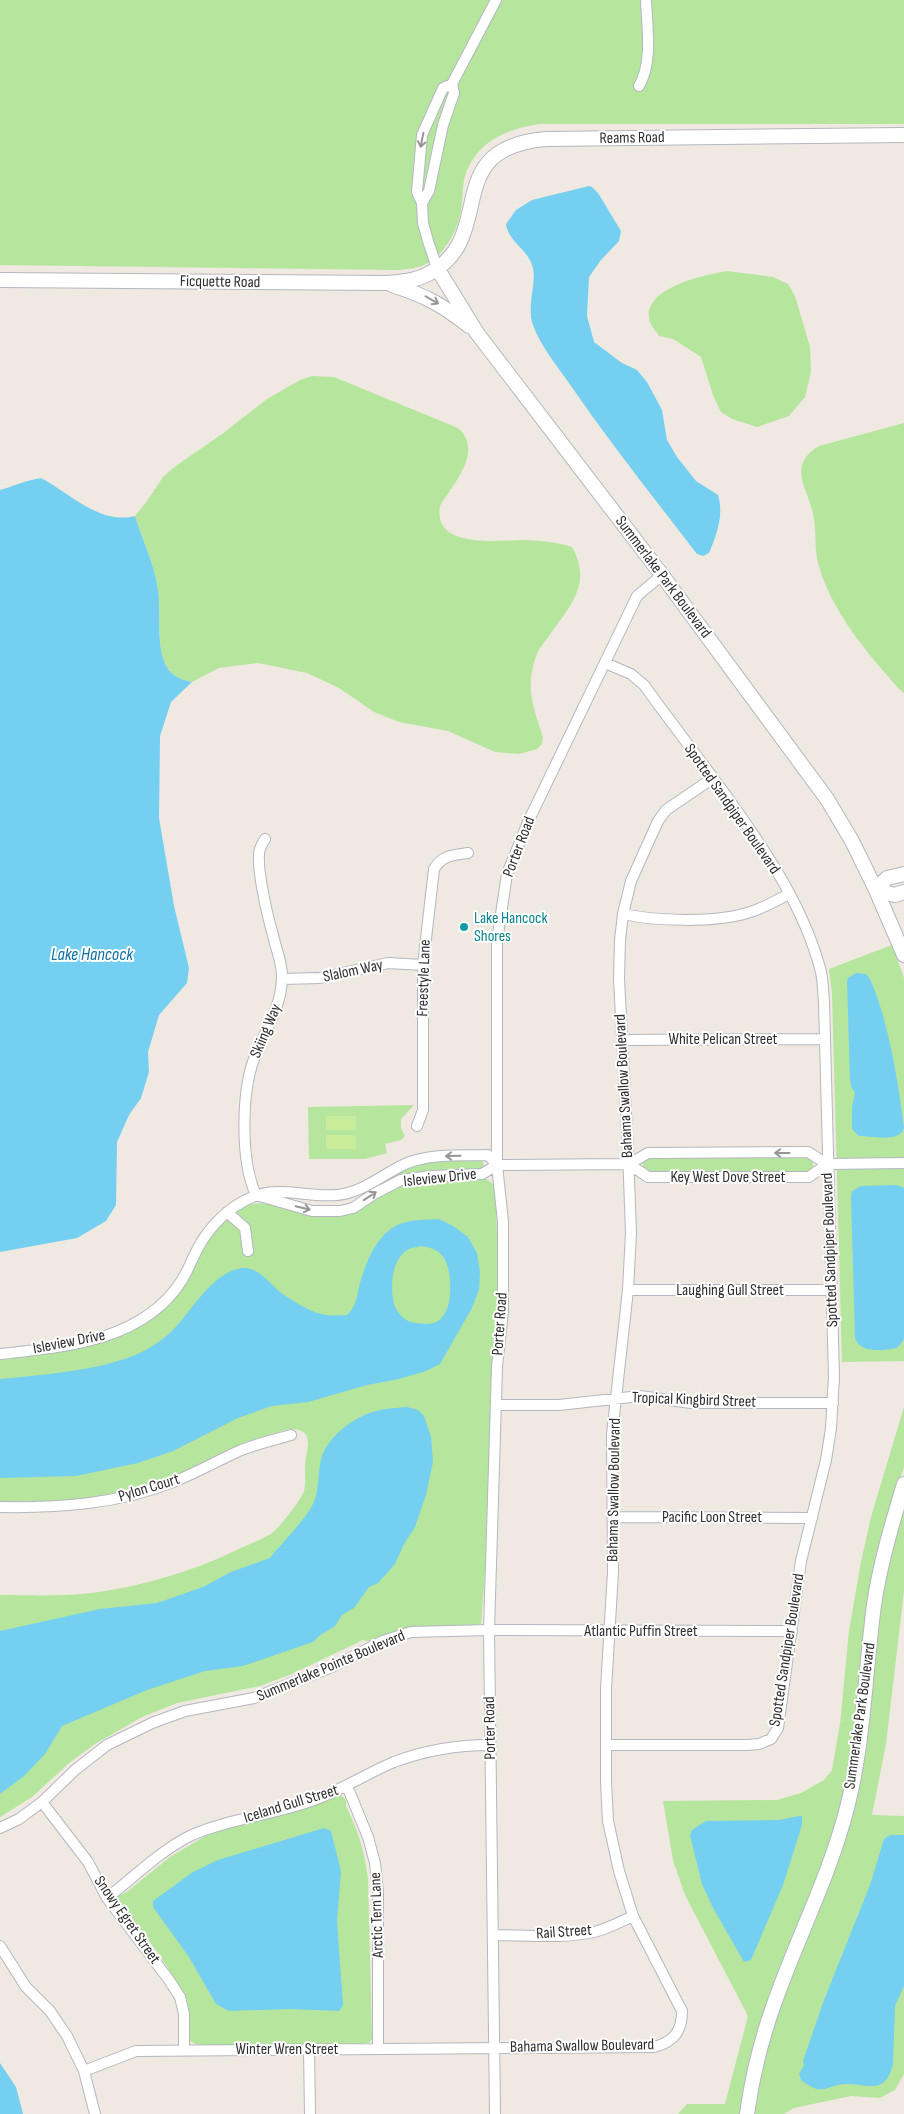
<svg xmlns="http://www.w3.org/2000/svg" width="904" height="2114" viewBox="0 0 904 2114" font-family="'Sofia Sans Condensed',sans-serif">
  <rect width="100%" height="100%" fill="#efe9e1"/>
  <path fill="#b6e59e" d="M 0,0 L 904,0 L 904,124 L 539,124 C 506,129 476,142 465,176 C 462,187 463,199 461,210 C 458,230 444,256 424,265 C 416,269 407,269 398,270 L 0,265 Z
    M 727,271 L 773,277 L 788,284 L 795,296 L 810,347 L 811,372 L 805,397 L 789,416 L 757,427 L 732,419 L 721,412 L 714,398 L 701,357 L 673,339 L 659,336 C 656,331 650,325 649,319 C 644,287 705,275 727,271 Z
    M 312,376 L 334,377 L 458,428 C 484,451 454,483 440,506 C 432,550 500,540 526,540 C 542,541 557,542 572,547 C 593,584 569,607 549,636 C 545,642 538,649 536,656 C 525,687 533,707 543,737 L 542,744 L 537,749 L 519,754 L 495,752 L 448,731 L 399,722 L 374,712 L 339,688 L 307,673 L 258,663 L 219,668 L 192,682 C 188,681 182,680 177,677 C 152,664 162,613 158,590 C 155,566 142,539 135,516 L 147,501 L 163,477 L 173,468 L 222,434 L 267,399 L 300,380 Z
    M 904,423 L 904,693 C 897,688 891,680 886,674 C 858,642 829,604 818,563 C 814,547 817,530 813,514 C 808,488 786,466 819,446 Z
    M 892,945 L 904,978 L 904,1361 L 842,1362 L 832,993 L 829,969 Z
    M 414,1105 L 401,1119 L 401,1128 L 405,1136 L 401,1140 L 385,1144 L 387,1153 L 365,1159 L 309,1159 L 308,1107 Z
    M 651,1157 L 807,1157 C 814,1160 815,1167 810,1172 L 649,1175 L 642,1169 L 643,1162 Z
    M 440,1160 L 482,1160 L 484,1167 L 482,1169 L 393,1180 L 391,1177 L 409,1167 Z
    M 476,1178 L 485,1178 L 493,1184 L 496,1198 L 499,1318 L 487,1547 L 481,1624 L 371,1642 L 363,1640 L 292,1674 L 260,1686 L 177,1703 L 142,1717 L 95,1744 L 69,1763 L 32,1797 L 0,1817 L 0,1595 C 22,1595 43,1596 65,1595 C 121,1593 187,1574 237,1550 C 248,1544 262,1540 272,1533 C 280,1527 301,1500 304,1491 C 306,1483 305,1472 305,1464 C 307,1446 316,1429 289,1429 C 272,1434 254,1438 238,1446 C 216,1456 195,1469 173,1477 C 114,1499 62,1502 0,1502 L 0,1357 L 103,1341 C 117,1337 137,1331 148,1320 C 153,1315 157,1308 161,1302 C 181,1275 208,1229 236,1211 C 267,1191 292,1216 324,1217 C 354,1217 372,1191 400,1185 C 424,1180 451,1180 476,1178 Z
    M 904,1407 L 904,1467 L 896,1492 L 853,1752 L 834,1838 L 745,2087 L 740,2114 L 678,2114 L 687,2104 L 725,2104 L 748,2016 L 685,1895 L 673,1860 L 663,1801 L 777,1800 L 801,1793 L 824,1780 L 832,1770 L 840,1724 L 849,1631 L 861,1562 L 871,1517 Z
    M 904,1484 L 904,1591 L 886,1744 L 872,1815 L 904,1816 L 904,2074 L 895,2090 L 880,2098 L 851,2096 L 794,2108 L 784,2114 L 747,2114 L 758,2061 L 832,1858 Z
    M 340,1794 L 346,1800 L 346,1806 C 358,1830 365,1853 368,1879 L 372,2039 L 369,2043 L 362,2044 L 212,2046 L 198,2045 L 187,2040 C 188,2031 191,2023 189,2014 C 184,1984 149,1941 130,1916 C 126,1911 119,1909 116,1903 L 117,1897 L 128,1891 L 170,1857 L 207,1835 L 222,1829 L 288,1814 Z"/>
  <path fill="#c9ec9a" d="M 326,1116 L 356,1116 L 356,1130 L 326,1130 Z
    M 326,1135 L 356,1135 L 356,1149 L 326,1149 Z"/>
  <path fill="#75cff0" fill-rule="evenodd" d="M 589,186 L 592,187 L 598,193 L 621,231 L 619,241 L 601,260 L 589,277 L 587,316 L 594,342 L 622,363 L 637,370 L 647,382 L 662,410 L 667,440 L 677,457 L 696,481 L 718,495 C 724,515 717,534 709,553 L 703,556 L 697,554 C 654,498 611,444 571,386 C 558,367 541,347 533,325 C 526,305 538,280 532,265 C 527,249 508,241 506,224 L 516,210 L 532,200 Z
    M 41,478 C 70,493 99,525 135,516 C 142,539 155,566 158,590 C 162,613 152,664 177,677 C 182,680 188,681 192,682 L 171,702 L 160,736 L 159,818 L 174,906 L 189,968 L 187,983 L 159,1015 L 148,1052 L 149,1072 L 141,1098 L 129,1115 L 117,1142 L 116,1205 L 106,1221 L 77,1238 L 0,1252 L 0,490 C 14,486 27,480 41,478 Z
    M 856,973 L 866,974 L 870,979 C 889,1022 898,1082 904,1128 C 900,1143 871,1136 859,1136 L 852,1129 L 852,1107 L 855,1093 L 851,1086 L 850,1079 L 847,981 L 848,978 Z
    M 897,1185 L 904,1188 L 904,1339 L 900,1345 L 896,1348 C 882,1351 860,1353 855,1338 L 851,1197 L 852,1191 L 861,1186 Z
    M 439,1219 L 453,1226 L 468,1237 L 477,1253 L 480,1272 L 479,1290 L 472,1308 L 440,1364 L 426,1371 L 399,1379 L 367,1385 L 308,1402 L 272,1406 L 238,1418 L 173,1451 L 138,1463 L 76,1476 L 0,1478 L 0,1379 C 41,1375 113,1370 149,1348 C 156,1344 164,1338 170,1333 C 191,1313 212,1271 243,1268 C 260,1267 271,1286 284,1295 C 292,1300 301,1306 310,1310 C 322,1316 334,1316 347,1315 C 358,1304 356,1297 360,1283 C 366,1262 377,1233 400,1224 C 413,1219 426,1220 439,1219 ZM 420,1246 C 428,1247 434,1248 441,1254 C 453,1266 455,1311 438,1321 C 432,1325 423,1324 416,1323 C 407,1323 397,1314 394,1304 C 390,1288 391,1258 409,1249 C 412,1248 417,1247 420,1246 Z
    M 407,1407 L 418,1410 L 424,1416 L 431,1437 L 433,1462 L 426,1495 L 415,1527 L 404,1544 L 395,1564 L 378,1583 L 369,1587 L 354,1608 L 342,1615 L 335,1626 L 319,1636 L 313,1642 L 243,1666 L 205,1671 L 147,1690 L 62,1726 L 45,1754 L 24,1776 L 0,1794 L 0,1631 L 100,1609 L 157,1603 L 203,1587 L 231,1572 L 270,1558 C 282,1542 304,1522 313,1504 C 320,1489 317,1472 322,1456 C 329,1436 354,1417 373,1412 C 384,1408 396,1408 407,1407 Z
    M 799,1816 L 802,1816 L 802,1825 L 783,1885 L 751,1960 L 744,1962 L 712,1906 L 702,1884 L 690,1835 L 692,1830 L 706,1821 L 779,1820 Z
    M 324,1828 L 331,1831 L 341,1871 L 337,1922 L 343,2005 L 339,2011 L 290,2009 L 229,2011 L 216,2004 L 189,1957 L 153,1907 L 153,1901 L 193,1872 L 218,1860 Z
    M 890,1835 L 904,1835 L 904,1986 L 895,2006 L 893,2064 C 885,2097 866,2083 845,2084 C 824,2086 823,2097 801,2080 L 799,2074 L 804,2065 L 803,2061 L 824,2000 L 870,1885 L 884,1839 Z
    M 0,2063 L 16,2087 L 23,2114 L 0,2114 Z"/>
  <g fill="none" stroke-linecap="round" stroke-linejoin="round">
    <g stroke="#b4b7c1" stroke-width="12">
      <path id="street" d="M 639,86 C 653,62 647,27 646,0
        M 422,203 L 429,191 L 443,125 L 454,93 L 452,84
        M 437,268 L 428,241 L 423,223 L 422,203 L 417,192 L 422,135 L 443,88 L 452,84 L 496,0
        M 605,663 L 631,674 L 644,685 C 672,724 702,762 730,801 C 767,853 805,909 821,972 C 823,982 823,992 824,1002 L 834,1377 L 831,1428 L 826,1460 L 801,1561 L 778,1728 L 771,1739 L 759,1744 L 747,1745 L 606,1745
        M 623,914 C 656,921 714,923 747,913 C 762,909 775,901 789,894
        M 282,979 L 320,978 L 388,963 L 423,965
        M 622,1040 L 824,1039
        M 417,1126 L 423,1110 L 423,965 L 434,869 C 442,855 454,855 468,853
        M 629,1164 L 648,1177 L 809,1177 L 827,1164
        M 256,1195 L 312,1211 L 340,1211 L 353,1208 L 374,1194 L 401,1180 L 432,1176 L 482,1174 L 497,1165 L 629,1164 L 648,1153 L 808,1152 L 827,1164 L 904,1163
        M 256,1195 C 240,1160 241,1088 256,1054 C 266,1029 281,1007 282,979 C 283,964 276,950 273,935 C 268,918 255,864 260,849 C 261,846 263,842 265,839
        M 227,1212 L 245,1228 L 248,1251
        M 628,1290 L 831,1290
        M 0,1354 C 65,1347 144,1341 182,1280 C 187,1272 190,1264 194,1256 C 203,1236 216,1220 234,1207 C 274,1180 295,1198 337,1195 C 362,1193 383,1174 405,1164 C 430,1153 461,1156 488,1155 L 497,1165
        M 496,1405 L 559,1405 L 640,1396 L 691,1403 L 833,1403
        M 0,1507 C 59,1508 118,1504 173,1482 C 196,1473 217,1461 239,1451 C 256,1444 273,1440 291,1435
        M 613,1517 L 812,1518
        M 347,1786 L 368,1837 L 375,1863 L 378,1892 L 378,2048
        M 42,1802 L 88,1862 L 107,1898 L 169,1980 L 180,1997 L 184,2014 L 184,2049
        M 0,1828 L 19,1819 L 42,1802 L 75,1770 L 107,1745 L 152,1723 L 185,1711 L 254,1698 L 332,1667 L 383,1641 L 411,1632 L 489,1630 L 792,1631
        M 107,1898 C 133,1878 162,1849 192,1835 C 229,1819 270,1815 308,1802 C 339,1792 365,1774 394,1762 C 426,1750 457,1745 490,1745
        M 493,1935 C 525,1935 562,1939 594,1932 C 607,1929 620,1922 633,1916
        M 0,1946 L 26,1987 L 50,2011 L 67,2036 L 84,2071 L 95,2114
        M 309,2049 L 310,2114
        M 84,2071 L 136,2051 L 654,2047 C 674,2042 682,2031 682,2011 L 633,1916 L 619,1871 L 608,1821 L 606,1781 L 606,1689 L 613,1572 L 612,1434 L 628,1290 L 631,1233 L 628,1151 L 619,979 L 620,940 L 623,914 L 631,881 L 658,821 L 666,810 L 713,778
        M 495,2114 L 489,1630 L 497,1367 L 503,1311 L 503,1222 L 497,1165 L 497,941 L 507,874 L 528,822 L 637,596 L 662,575"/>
    </g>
    <g stroke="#b4b7c1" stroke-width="16">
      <path id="secondary" d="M 437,268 L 477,333 L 662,575 L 827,799 L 852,841 L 876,890 L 904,955
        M 0,280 L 386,283 C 400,282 415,281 428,274 C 500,237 437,148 546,139 L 904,135
        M 392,285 C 426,296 441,304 469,326
        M 876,890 L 887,878 L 904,874
        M 876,890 L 895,895 L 904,892
        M 747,2114 C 752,2078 761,2041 773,2007 C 796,1940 829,1878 847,1808 C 864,1742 865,1673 874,1605 C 880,1564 892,1524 904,1484"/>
    </g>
    <use href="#street" stroke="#fff" stroke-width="10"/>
    <use href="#secondary" stroke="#fff" stroke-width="14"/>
  </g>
  <defs><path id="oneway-shaft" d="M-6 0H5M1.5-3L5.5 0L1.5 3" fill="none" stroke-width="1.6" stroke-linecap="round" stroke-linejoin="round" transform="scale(1.25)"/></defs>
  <g stroke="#969696">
    <use href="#oneway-shaft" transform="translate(422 140) rotate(101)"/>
    <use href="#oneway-shaft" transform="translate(432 300) rotate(30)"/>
    <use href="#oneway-shaft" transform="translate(782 1153) rotate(180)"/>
    <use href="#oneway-shaft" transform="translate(453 1156) rotate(179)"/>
    <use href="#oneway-shaft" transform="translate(370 1196) rotate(-33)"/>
    <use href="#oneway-shaft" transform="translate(303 1208) rotate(14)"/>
  </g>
  <circle fill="#0f9aa8" stroke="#fff" stroke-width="2" cx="464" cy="927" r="5"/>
  <g text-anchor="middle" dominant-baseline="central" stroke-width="4" stroke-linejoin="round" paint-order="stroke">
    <g font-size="16" fill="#2e2e2e" stroke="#fff">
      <text transform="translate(632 138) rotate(-1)">Reams Road</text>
      <text transform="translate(220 282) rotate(1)">Ficquette Road</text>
      <text transform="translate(663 577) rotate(53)">Summerlake Park Boulevard</text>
      <text transform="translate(732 809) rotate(55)">Spotted Sandpiper Boulevard</text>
      <text transform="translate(519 847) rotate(-69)">Porter Road</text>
      <text transform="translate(353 971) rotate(-12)">Slalom Way</text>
      <text transform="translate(424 978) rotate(-88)">Freestyle Lane</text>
      <text transform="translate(266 1031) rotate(-67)">Skiing Way</text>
      <text x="723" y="1039">White Pelican Street</text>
      <text transform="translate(624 1086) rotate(-93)">Bahama Swallow Boulevard</text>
      <text x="728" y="1177">Key West Dove Street</text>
      <text transform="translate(440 1178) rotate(-6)">Isleview Drive</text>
      <text transform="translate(830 1250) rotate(-92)">Spotted Sandpiper Boulevard</text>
      <text x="730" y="1290">Laughing Gull Street</text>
      <text transform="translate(500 1324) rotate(-86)">Porter Road</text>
      <text transform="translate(69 1342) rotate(-11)">Isleview Drive</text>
      <text transform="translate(694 1400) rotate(2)">Tropical Kingbird Street</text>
      <text transform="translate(149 1488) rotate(-17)">Pylon Court</text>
      <text transform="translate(614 1490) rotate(-89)">Bahama Swallow Boulevard</text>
      <text x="712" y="1517">Pacific Loon Street</text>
      <text x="641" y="1631">Atlantic Puffin Street</text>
      <text transform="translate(787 1650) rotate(-81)">Spotted Sandpiper Boulevard</text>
      <text transform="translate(331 1666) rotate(-23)">Summerlake Pointe Boulevard</text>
      <text transform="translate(860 1716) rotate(-82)">Summerlake Park Boulevard</text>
      <text transform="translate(490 1728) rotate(-91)">Porter Road</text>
      <text transform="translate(291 1804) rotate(-17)">Iceland Gull Street</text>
      <text transform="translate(377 1915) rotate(-92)">Arctic Tern Lane</text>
      <text transform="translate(127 1920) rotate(55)">Snowy Egret Street</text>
      <text transform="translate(564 1932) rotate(-4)">Rail Street</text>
      <text transform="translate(582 2046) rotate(-1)">Bahama Swallow Boulevard</text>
      <text x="287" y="2049">Winter Wren Street</text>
    </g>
    <g font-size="16" fill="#0d838f" stroke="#fff" text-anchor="start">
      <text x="474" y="918">Lake Hancock<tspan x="474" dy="18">Shores</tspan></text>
    </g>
    <g font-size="18" font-style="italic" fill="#0d6fa3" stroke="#fff">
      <text x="92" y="954">Lake Hancock</text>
    </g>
  </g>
</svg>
